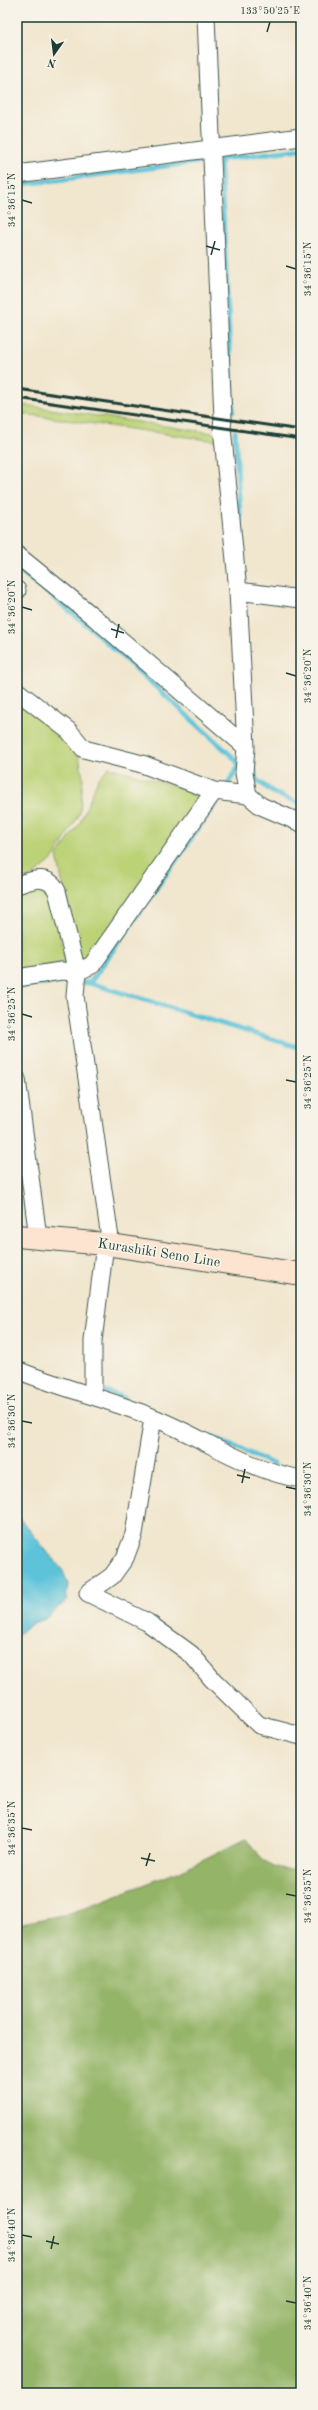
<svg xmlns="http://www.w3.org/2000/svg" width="318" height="2410" viewBox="0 0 318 2410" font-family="'Old Standard TT',serif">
  <rect width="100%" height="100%" fill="#f7f3e8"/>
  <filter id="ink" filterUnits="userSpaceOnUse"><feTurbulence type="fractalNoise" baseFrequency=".025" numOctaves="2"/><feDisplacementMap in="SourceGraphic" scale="8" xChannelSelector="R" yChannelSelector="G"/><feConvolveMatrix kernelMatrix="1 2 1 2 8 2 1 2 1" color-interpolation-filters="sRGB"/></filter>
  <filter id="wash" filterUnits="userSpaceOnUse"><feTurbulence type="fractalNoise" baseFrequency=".012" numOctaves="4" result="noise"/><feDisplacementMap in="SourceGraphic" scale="16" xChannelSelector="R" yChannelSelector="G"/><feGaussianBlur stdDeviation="0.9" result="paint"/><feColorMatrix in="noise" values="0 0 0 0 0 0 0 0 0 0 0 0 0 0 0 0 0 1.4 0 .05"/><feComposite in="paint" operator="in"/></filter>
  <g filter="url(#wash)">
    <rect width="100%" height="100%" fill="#f1e6ce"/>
    <path fill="#bbd276" stroke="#6d8855" d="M 17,404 L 219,434 L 216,441 L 17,413 Z
      M 17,697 L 78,750 L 83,778 L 80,813 L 53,859 L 32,877 L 17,881 Z
      M 109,767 L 203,794 L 90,957 L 78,959 L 57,856 L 80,823 L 98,779 Z
      M 40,891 L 51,897 L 66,960 L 62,963 L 17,970 L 17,898 Z"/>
    <path fill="#94b467" stroke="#5a784e" d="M 246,1838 C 262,1860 272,1874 301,1867 L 301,2393 L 17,2393 L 17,1924 L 67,1914 L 180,1871 Z"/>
    <path fill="#5cc3d9" stroke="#3e8086" d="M 17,1515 L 63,1571 L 68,1584 L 66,1601 L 45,1619 L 33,1623 L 17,1635 Z"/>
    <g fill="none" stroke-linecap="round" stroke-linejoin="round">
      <path stroke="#5cc3d9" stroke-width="5" d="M 220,159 L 233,411
        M 17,185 L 301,149
        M 235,432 L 242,549
        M 17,568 L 91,628 L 234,758 L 240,766
        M 253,762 L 256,780
        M 249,774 L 274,793 L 301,804
        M 224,790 L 239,766
        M 90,983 L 220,797
        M 17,987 L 62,981 L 90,983 L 301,1048
        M 103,1390 L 125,1398
        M 211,1436 L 273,1464"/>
    </g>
  </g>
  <g filter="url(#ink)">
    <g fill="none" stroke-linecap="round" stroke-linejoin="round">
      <g stroke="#3e564b" stroke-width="19">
        <path id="street" d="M 206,17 L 223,418 L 222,427 L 238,591 L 246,747 L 244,773 L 248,795
          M 17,174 L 301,137
          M 17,555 L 95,618 L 246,747
          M 17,590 L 17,591
          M 238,591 L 301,599
          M 17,691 L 69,731 L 84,749 L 142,764 L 214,791 L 248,795 L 261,806 L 301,823
          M 17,885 C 32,880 48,873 57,891 L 77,972 L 75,996 L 111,1245
          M 17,978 L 61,971 L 77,972 L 92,965 L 214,791
          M 17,1079 L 38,1237
          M 17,1370 C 61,1388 108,1399 152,1417 C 202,1437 247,1470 301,1479
          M 93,1395 L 93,1341 L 105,1244
          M 153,1418 L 134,1534 L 125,1558 L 112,1576 L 88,1593 L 147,1622 L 191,1654 L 213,1680 L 259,1725 L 301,1736"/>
      </g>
      <g stroke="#3e564b" stroke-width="24">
        <path id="secondary" d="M 17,1236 L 105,1244 L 301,1274"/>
      </g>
      <use href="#street" stroke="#fff" stroke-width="17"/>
      <use href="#secondary" stroke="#fde4d1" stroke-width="22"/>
      <path stroke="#1f3d34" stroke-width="3" d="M 17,389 L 301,430
        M 17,398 L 301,439"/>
    </g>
  </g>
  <path fill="none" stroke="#1f3d34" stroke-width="1.5" d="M 267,32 L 270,22M 22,200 L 32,203M 206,246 L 220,250M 211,255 L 215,241M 286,266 L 296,269M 22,607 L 32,610M 111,629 L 124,633M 116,638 L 119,624M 286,673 L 296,676M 22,1014 L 32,1017M 286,1080 L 296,1082M 22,1421 L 32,1423M 237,1475 L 250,1478M 242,1483 L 245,1469M 286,1487 L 296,1489M 22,1828 L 32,1830M 141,1858 L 155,1861M 146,1866 L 150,1853M 286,1894 L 296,1896M 22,2235 L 32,2237M 46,2241 L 59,2244M 51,2249 L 54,2236M 286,2301 L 296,2303"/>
  <g text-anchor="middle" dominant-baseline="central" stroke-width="3.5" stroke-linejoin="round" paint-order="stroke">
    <g font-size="14" fill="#1f3d34" stroke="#f7f3e8">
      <text transform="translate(159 1253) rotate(9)">Kurashiki Seno Line</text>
    </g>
  </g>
  <rect width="318" height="2410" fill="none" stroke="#f7f3e8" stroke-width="44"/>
  <g transform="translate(54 54) rotate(194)" stroke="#f7f3e8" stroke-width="3" paint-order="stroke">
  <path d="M0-3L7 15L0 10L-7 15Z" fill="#1f3d34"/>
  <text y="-6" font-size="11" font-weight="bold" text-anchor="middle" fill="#1f3d34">N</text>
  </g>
  <rect x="22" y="22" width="274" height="2366" fill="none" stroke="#1f3d34" stroke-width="1.5"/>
  <g font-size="10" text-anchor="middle" fill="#1f3d34">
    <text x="270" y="14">133°50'25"E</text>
    <text transform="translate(11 200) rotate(-90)" y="4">34°36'15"N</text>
    <text transform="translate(307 269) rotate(-90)" y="4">34°36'15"N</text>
    <text transform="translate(11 607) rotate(-90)" y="4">34°36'20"N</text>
    <text transform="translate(307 676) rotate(-90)" y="4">34°36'20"N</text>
    <text transform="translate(11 1014) rotate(-90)" y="4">34°36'25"N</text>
    <text transform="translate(307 1082) rotate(-90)" y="4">34°36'25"N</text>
    <text transform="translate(11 1421) rotate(-90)" y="4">34°36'30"N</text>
    <text transform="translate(307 1489) rotate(-90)" y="4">34°36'30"N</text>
    <text transform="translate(11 1828) rotate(-90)" y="4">34°36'35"N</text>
    <text transform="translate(307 1896) rotate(-90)" y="4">34°36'35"N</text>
    <text transform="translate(11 2235) rotate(-90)" y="4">34°36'40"N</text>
    <text transform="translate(307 2303) rotate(-90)" y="4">34°36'40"N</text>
  </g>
</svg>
